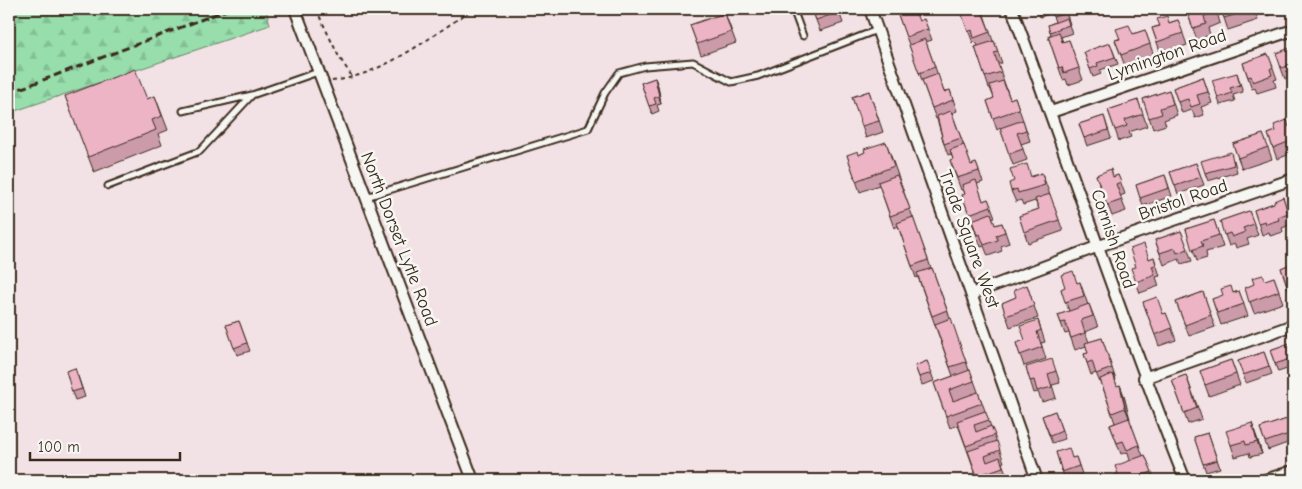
<svg xmlns="http://www.w3.org/2000/svg" width="1302" height="489" viewBox="0 0 1302 489" font-family="'Comic Neue',sans-serif">
  <defs>
    <pattern id="forest-firs" width="22" height="20" patternUnits="userSpaceOnUse" patternTransform="scale(1.25)"><rect width="22" height="20" fill="#97deac"/><path d="M5 1l3.5 6h-7zM16 11l3.5 6h-7z" fill="#83bf94"/></pattern>
  </defs>
  <rect width="100%" height="100%" fill="#f3e2e5"/>
  <filter id="ink" filterUnits="userSpaceOnUse"><feTurbulence type="fractalNoise" baseFrequency=".02" numOctaves="2"/><feDisplacementMap in="SourceGraphic" scale="10" xChannelSelector="R" yChannelSelector="G"/><feConvolveMatrix kernelMatrix="1 2 1 2 8 2 1 2 1" color-interpolation-filters="sRGB"/></filter>
  <g filter="url(#ink)">
    <path fill="url(#forest-firs)" stroke="#698465" d="M 9,9 L 266,9 L 270,25 L 9,113 Z"/>
    <g fill="none" stroke-linecap="round" stroke-linejoin="round">
      <g stroke="#3b2a1e" stroke-width="9">
        <path id="service" d="M 793,9 L 803,36
          M 183,111 L 252,95 L 318,72
          M 108,186 L 200,151 L 252,95
          M 366,197 L 588,129 L 605,93 L 619,73 L 645,66 L 693,62 L 731,82 L 758,76 L 877,30"/>
      </g>
      <g stroke="#3b2a1e" stroke-width="14">
        <path id="minor" d="M 295,9 L 473,480
          M 870,9 L 1037,480
          M 1012,9 C 1071,166 1123,325 1185,480
          M 1051,112 L 1293,30
          M 971,294 L 1099,246 L 1293,179
          M 1144,378 L 1293,325
          M 1265,480 L 1293,471"/>
      </g>
      <path stroke="#3b2a1e" stroke-width="2" stroke-dasharray="4 4" stroke-linecap="butt" d="M 316,9 L 339,57 L 353,78
        M 332,81 C 384,75 430,37 473,9"/>
      <use href="#service" stroke="#f6f6f2" stroke-width="5"/>
      <use href="#minor" stroke="#f6f6f2" stroke-width="10"/>
      <path stroke="#3b2a1e" stroke-width="3" stroke-dasharray="8 4" stroke-linecap="butt" d="M 9,93 L 229,9"/>
    </g>
    <path fill="#cc9baa" stroke="#3b2a1e" d="M 812,9 L 838,9 L 843,23 L 820,31 Z
      M 896,9 L 919,21 L 924,19 L 932,40 L 926,42 L 944,92 L 950,90 L 957,111 L 952,113 L 971,165 L 976,163 L 983,182 L 977,184 L 983,201 L 988,199 L 995,217 L 992,218 L 995,225 L 1002,223 L 1009,243 L 1001,246 L 1002,251 L 988,256 L 984,246 L 981,247 L 962,195 L 965,194 L 963,189 L 961,190 L 950,160 L 953,159 L 951,154 L 948,155 L 944,144 L 937,119 L 936,119 Z
      M 960,9 L 982,9 L 993,41 L 994,41 L 1002,63 L 998,64 L 1010,99 L 1015,97 L 1030,141 L 1021,144 L 1027,160 L 1013,165 L 1000,128 L 997,130 L 987,101 L 994,98 L 990,88 L 989,88 L 975,47 L 978,46 L 976,42 L 973,43 Z
      M 1037,9 L 1065,9 L 1070,24 L 1069,25 L 1072,33 L 1061,37 L 1063,42 L 1069,40 L 1083,80 L 1068,85 L 1066,79 L 1063,80 L 1048,36 L 1051,34 L 1048,25 L 1055,22 L 1052,13 L 1040,17 Z
      M 1186,9 L 1216,9 L 1220,23 L 1208,28 L 1210,35 L 1197,40 Z
      M 1221,9 L 1254,9 L 1258,20 L 1228,30 Z
      M 1265,9 L 1289,9 L 1267,16 Z
      M 725,13 L 736,43 L 701,55 L 690,25 Z
      M 1178,20 L 1187,45 L 1161,54 L 1152,28 Z
      M 1145,30 L 1154,56 L 1125,66 L 1115,40 Z
      M 1110,43 L 1118,64 L 1100,70 L 1101,74 L 1093,77 L 1084,52 Z
      M 1293,47 L 1293,77 L 1285,79 L 1281,68 Z
      M 1268,54 L 1277,79 L 1274,80 L 1276,87 L 1257,93 L 1255,88 L 1252,89 L 1243,63 Z
      M 1237,73 L 1243,92 L 1233,95 L 1235,101 L 1220,105 L 1218,98 Z
      M 1203,77 L 1212,103 L 1201,107 L 1204,115 L 1195,118 L 1192,110 L 1182,113 L 1173,88 Z
      M 655,78 L 658,86 L 661,104 L 657,105 L 659,111 L 652,114 L 641,83 Z
      M 1169,90 L 1177,115 L 1164,120 L 1166,125 L 1153,129 L 1143,99 Z
      M 869,91 L 883,132 L 866,138 L 852,97 Z
      M 65,96 L 147,99 L 155,96 L 168,130 L 158,134 L 162,145 L 94,172 Z
      M 1138,100 L 1147,126 L 1129,132 L 1131,137 L 1119,141 L 1108,110 Z
      M 1104,116 L 1111,138 L 1087,146 L 1079,124 Z
      M 1293,125 L 1293,153 L 1277,159 L 1268,134 Z
      M 1263,134 L 1272,159 L 1242,169 L 1233,144 Z
      M 886,142 L 931,268 L 932,268 L 969,370 L 970,370 L 1004,462 L 1002,463 L 1008,478 L 1001,480 L 978,480 L 958,425 L 950,428 L 934,383 L 953,376 L 918,277 L 916,278 L 898,226 L 894,228 L 879,185 L 860,192 L 847,155 L 859,155 L 865,152 Z
      M 1234,160 L 1237,172 L 1208,181 L 1205,173 Z
      M 1196,163 L 1204,185 L 1178,194 L 1170,172 Z
      M 1042,173 L 1063,231 L 1028,243 L 1019,216 L 1039,209 L 1035,201 L 1023,205 L 1021,200 L 1016,202 L 1011,191 L 1032,176 Z
      M 1096,175 L 1113,177 L 1118,175 L 1125,194 L 1120,196 L 1126,211 L 1112,216 Z
      M 1165,175 L 1172,196 L 1143,206 L 1136,185 Z
      M 1283,197 L 1292,224 L 1282,228 L 1283,232 L 1270,236 L 1269,232 L 1262,235 L 1254,210 L 1274,203 Z
      M 1249,211 L 1258,235 L 1247,239 L 1249,244 L 1236,248 L 1235,244 L 1229,246 L 1220,221 Z
      M 1214,220 L 1223,247 L 1206,252 L 1207,258 L 1197,261 L 1186,229 Z
      M 1181,231 L 1192,261 L 1181,264 L 1179,259 L 1164,265 L 1155,240 Z
      M 1154,257 L 1160,276 L 1156,277 L 1159,286 L 1140,293 L 1136,282 L 1136,267 L 1149,259 Z
      M 1293,263 L 1293,299 L 1292,300 L 1281,268 Z
      M 1274,277 L 1283,303 L 1254,313 L 1245,288 Z
      M 1080,282 L 1088,305 L 1089,304 L 1098,327 L 1085,332 L 1089,342 L 1102,338 L 1116,380 L 1115,380 L 1117,386 L 1120,385 L 1124,396 L 1129,418 L 1143,456 L 1145,455 L 1155,480 L 1114,480 L 1130,460 L 1128,452 L 1121,454 L 1110,425 L 1115,423 L 1102,385 L 1101,385 L 1096,373 L 1091,375 L 1084,354 L 1088,353 L 1086,346 L 1075,350 L 1069,333 L 1065,334 L 1058,315 L 1069,311 L 1061,289 Z
      M 1027,285 L 1038,318 L 1010,327 L 1002,303 L 1016,297 Z
      M 1239,291 L 1248,316 L 1221,325 L 1212,299 Z
      M 1203,292 L 1215,327 L 1189,336 L 1176,302 Z
      M 1143,302 L 1163,314 L 1166,313 L 1176,340 L 1159,346 Z
      M 1038,320 L 1045,342 L 1041,343 L 1046,359 L 1024,366 L 1016,343 L 1025,340 Z
      M 239,321 L 250,351 L 237,355 L 226,325 Z
      M 1293,342 L 1293,367 L 1278,372 L 1270,350 Z
      M 1264,352 L 1272,374 L 1246,383 L 1238,361 Z
      M 1231,360 L 1240,385 L 1209,396 L 1200,371 Z
      M 927,361 L 934,381 L 922,385 L 915,366 Z
      M 1026,367 L 1056,371 L 1060,383 L 1052,385 L 1056,398 L 1042,402 L 1038,392 L 1034,393 Z
      M 1186,375 L 1202,419 L 1188,424 L 1172,380 Z
      M 78,376 L 85,397 L 75,400 L 72,392 Z
      M 1055,411 L 1065,439 L 1052,443 L 1042,416 Z
      M 1287,419 L 1293,435 L 1293,441 L 1268,450 L 1260,428 Z
      M 1208,433 L 1220,468 L 1206,472 L 1194,437 Z
      M 1256,435 L 1262,454 L 1250,457 L 1249,453 L 1235,457 L 1231,445 Z
      M 1056,452 L 1072,458 L 1076,457 L 1082,474 L 1065,480 Z"/>
    <path fill="#a67e8b" stroke="#3b2a1e" d="M 655,78 L 658,86 L 661,104 L 659,96 Z
      M 1120,385 L 1124,396 L 1130,419 L 1125,408 Z
      M 1252,423 L 1256,435 L 1262,454 L 1257,442 Z"/>
    <path fill="#edb4c6" stroke="#3b2a1e" d="M 812,9 L 838,9 L 839,12 L 816,20 Z
      M 896,9 L 914,9 L 919,21 L 924,19 L 928,29 L 906,37 Z
      M 960,9 L 981,9 L 990,32 L 974,38 L 972,30 L 968,32 Z
      M 1050,9 L 1065,9 L 1066,13 L 1053,17 Z
      M 1186,9 L 1215,9 L 1216,12 L 1204,16 L 1206,24 L 1193,28 Z
      M 1221,9 L 1254,9 L 1224,18 Z
      M 725,13 L 731,32 L 697,44 L 690,25 Z
      M 1167,16 L 1169,23 L 1178,20 L 1183,33 L 1157,42 L 1152,28 L 1160,26 L 1157,19 Z
      M 1067,18 L 1069,25 L 1050,32 L 1048,25 Z
      M 1129,25 L 1133,34 L 1145,30 L 1150,44 L 1121,55 L 1115,40 L 1120,39 L 1116,29 Z
      M 1059,32 L 1062,42 L 1069,40 L 1079,68 L 1064,73 L 1062,67 L 1059,68 L 1048,36 Z
      M 925,39 L 935,67 L 919,73 L 909,45 Z
      M 994,41 L 998,52 L 994,53 L 1001,72 L 985,77 L 975,47 Z
      M 1110,43 L 1115,57 L 1097,63 L 1098,66 L 1090,69 L 1084,52 Z
      M 1293,47 L 1293,64 L 1281,68 L 1276,53 Z
      M 1268,54 L 1273,67 L 1270,69 L 1272,75 L 1253,82 L 1251,76 L 1248,77 L 1243,63 Z
      M 135,69 L 147,99 L 155,96 L 162,116 L 152,120 L 156,130 L 88,157 L 65,96 Z
      M 1237,73 L 1240,85 L 1230,88 L 1232,93 L 1218,98 L 1212,80 Z
      M 938,74 L 944,92 L 950,90 L 953,100 L 932,108 L 922,80 Z
      M 1203,77 L 1208,92 L 1197,95 L 1200,104 L 1191,107 L 1188,99 L 1178,102 L 1173,88 Z
      M 655,78 L 659,96 L 654,98 L 656,104 L 649,106 L 641,83 Z
      M 1003,81 L 1010,99 L 1015,97 L 1019,109 L 993,118 L 987,101 L 994,98 L 990,85 Z
      M 1169,90 L 1173,104 L 1160,108 L 1162,114 L 1149,118 L 1143,99 Z
      M 869,91 L 879,121 L 862,126 L 852,97 Z
      M 1138,100 L 1143,114 L 1125,120 L 1127,126 L 1115,130 L 1108,110 Z
      M 951,111 L 961,138 L 944,144 L 937,116 Z
      M 1104,116 L 1108,130 L 1084,138 L 1079,124 Z
      M 1023,120 L 1026,130 L 1017,133 L 1023,149 L 1009,154 L 1000,128 Z
      M 1287,120 L 1289,127 L 1293,125 L 1293,140 L 1273,148 L 1268,134 L 1276,131 L 1274,125 Z
      M 1263,134 L 1268,147 L 1238,158 L 1233,144 Z
      M 886,142 L 894,166 L 856,181 L 847,155 L 858,151 L 859,155 L 865,152 L 864,149 Z
      M 964,145 L 971,165 L 976,163 L 979,171 L 957,178 L 950,160 L 953,159 L 950,150 Z
      M 1231,152 L 1234,165 L 1205,173 L 1201,161 Z
      M 1196,163 L 1201,177 L 1175,186 L 1170,172 Z
      M 1027,164 L 1031,177 L 1042,173 L 1045,185 L 1018,193 L 1017,189 L 1011,191 L 1009,183 L 1014,181 L 1010,169 Z
      M 1111,169 L 1113,177 L 1118,175 L 1121,182 L 1116,184 L 1122,200 L 1107,205 L 1096,175 Z
      M 897,175 L 910,209 L 890,216 L 878,182 Z
      M 1165,175 L 1169,188 L 1140,198 L 1136,185 Z
      M 976,180 L 983,201 L 988,199 L 991,206 L 969,214 L 962,195 L 965,194 L 962,185 Z
      M 1050,194 L 1059,220 L 1024,232 L 1019,216 L 1039,209 L 1035,199 Z
      M 1283,197 L 1288,213 L 1278,217 L 1279,220 L 1266,224 L 1265,221 L 1258,223 L 1254,210 L 1274,203 L 1274,201 Z
      M 1249,211 L 1254,224 L 1243,228 L 1245,232 L 1232,237 L 1230,233 L 1224,235 L 1220,221 Z
      M 991,213 L 995,225 L 1002,223 L 1005,232 L 996,235 L 998,240 L 984,245 L 980,234 L 977,235 L 972,220 Z
      M 913,217 L 928,260 L 912,266 L 897,223 Z
      M 1214,220 L 1219,235 L 1201,241 L 1203,246 L 1192,250 L 1186,229 Z
      M 1181,231 L 1188,249 L 1177,253 L 1175,248 L 1160,253 L 1155,240 Z
      M 1144,244 L 1149,259 L 1154,257 L 1156,265 L 1152,266 L 1155,275 L 1136,282 L 1131,268 L 1136,267 L 1130,249 Z
      M 1293,263 L 1293,287 L 1288,288 L 1281,268 Z
      M 932,268 L 947,310 L 932,316 L 917,273 Z
      M 1073,271 L 1077,283 L 1080,282 L 1084,296 L 1065,302 L 1061,289 L 1065,287 L 1061,275 Z
      M 1263,275 L 1265,280 L 1274,277 L 1279,291 L 1249,302 L 1245,288 L 1254,284 L 1252,278 Z
      M 1027,285 L 1034,306 L 1006,316 L 1002,303 L 1016,297 L 1014,290 Z
      M 1231,286 L 1233,293 L 1239,291 L 1244,304 L 1217,313 L 1212,299 L 1223,295 L 1221,289 Z
      M 1203,292 L 1211,315 L 1185,325 L 1176,302 Z
      M 1157,297 L 1163,314 L 1166,313 L 1172,328 L 1155,335 L 1143,302 Z
      M 1089,304 L 1093,316 L 1081,320 L 1085,333 L 1071,338 L 1065,322 L 1061,323 L 1058,315 Z
      M 951,318 L 966,362 L 950,367 L 935,324 Z
      M 1038,320 L 1041,330 L 1037,332 L 1042,347 L 1020,355 L 1016,343 L 1025,340 L 1020,326 Z
      M 239,321 L 247,343 L 234,348 L 226,325 Z
      M 1102,338 L 1112,368 L 1096,374 L 1092,361 L 1087,363 L 1084,354 L 1088,353 L 1085,343 Z
      M 1293,342 L 1293,358 L 1275,364 L 1270,350 Z
      M 1264,352 L 1269,366 L 1243,375 L 1238,361 Z
      M 1052,359 L 1056,371 L 1048,374 L 1052,387 L 1037,391 L 1034,380 L 1030,381 L 1026,367 Z
      M 1231,360 L 1236,374 L 1205,385 L 1200,371 Z
      M 927,361 L 932,373 L 919,377 L 915,366 Z
      M 75,368 L 82,389 L 72,392 L 66,371 Z
      M 970,370 L 974,381 L 949,390 L 953,401 L 978,392 L 982,403 L 946,416 L 934,383 Z
      M 1113,374 L 1117,386 L 1120,385 L 1125,408 L 1112,413 L 1100,379 Z
      M 1186,375 L 1197,408 L 1184,413 L 1172,380 Z
      M 1293,409 L 1293,419 L 1290,410 Z
      M 985,411 L 989,420 L 974,425 L 976,432 L 991,426 L 995,435 L 966,446 L 957,421 Z
      M 1055,411 L 1062,431 L 1050,436 L 1042,416 Z
      M 1129,418 L 1139,445 L 1127,450 L 1123,441 L 1117,443 L 1110,425 Z
      M 1287,419 L 1292,433 L 1265,442 L 1260,428 Z
      M 1252,423 L 1257,442 L 1246,445 L 1245,441 L 1231,445 L 1226,431 Z
      M 1208,433 L 1217,460 L 1203,464 L 1194,437 Z
      M 997,441 L 1000,450 L 985,456 L 987,462 L 1000,457 L 1003,467 L 977,476 L 968,451 Z
      M 1069,448 L 1072,458 L 1076,457 L 1079,466 L 1062,472 L 1056,452 Z
      M 1145,455 L 1152,472 L 1129,480 L 1114,480 L 1113,476 L 1118,474 L 1115,466 Z"/>
  </g>
  <g text-anchor="middle" dominant-baseline="central" stroke-width="5" stroke-linejoin="round" paint-order="stroke">
    <g font-size="18" fill="#3b2a1e" stroke="#f6f6f2">
      <text transform="translate(1167 55) rotate(-19)">Lymington Road</text>
      <text transform="translate(1183 200) rotate(-19)">Bristol Road</text>
      <text transform="translate(399 239) rotate(69)">North Dorset Lytle Road</text>
      <text transform="translate(969 239) rotate(70)">Trade Square West</text>
      <text transform="translate(1113 239) rotate(71)">Cornish Road</text>
    </g>
  </g>
  <rect width="1302" height="489" fill="none" stroke="#f6f6f2" stroke-width="30"/>
  <rect x="15" y="15" width="1272" height="459" fill="none" stroke="#3b2a1e" stroke-width="2" filter="url(#ink)"/>
  <path d="M30 452v8h150v-8" fill="none" stroke="#3b2a1e" stroke-width="2.5"/>
  <text x="38" y="452" font-size="15" fill="#3b2a1e" stroke="#f6f6f2" stroke-width="4" paint-order="stroke">100 m</text>
</svg>
